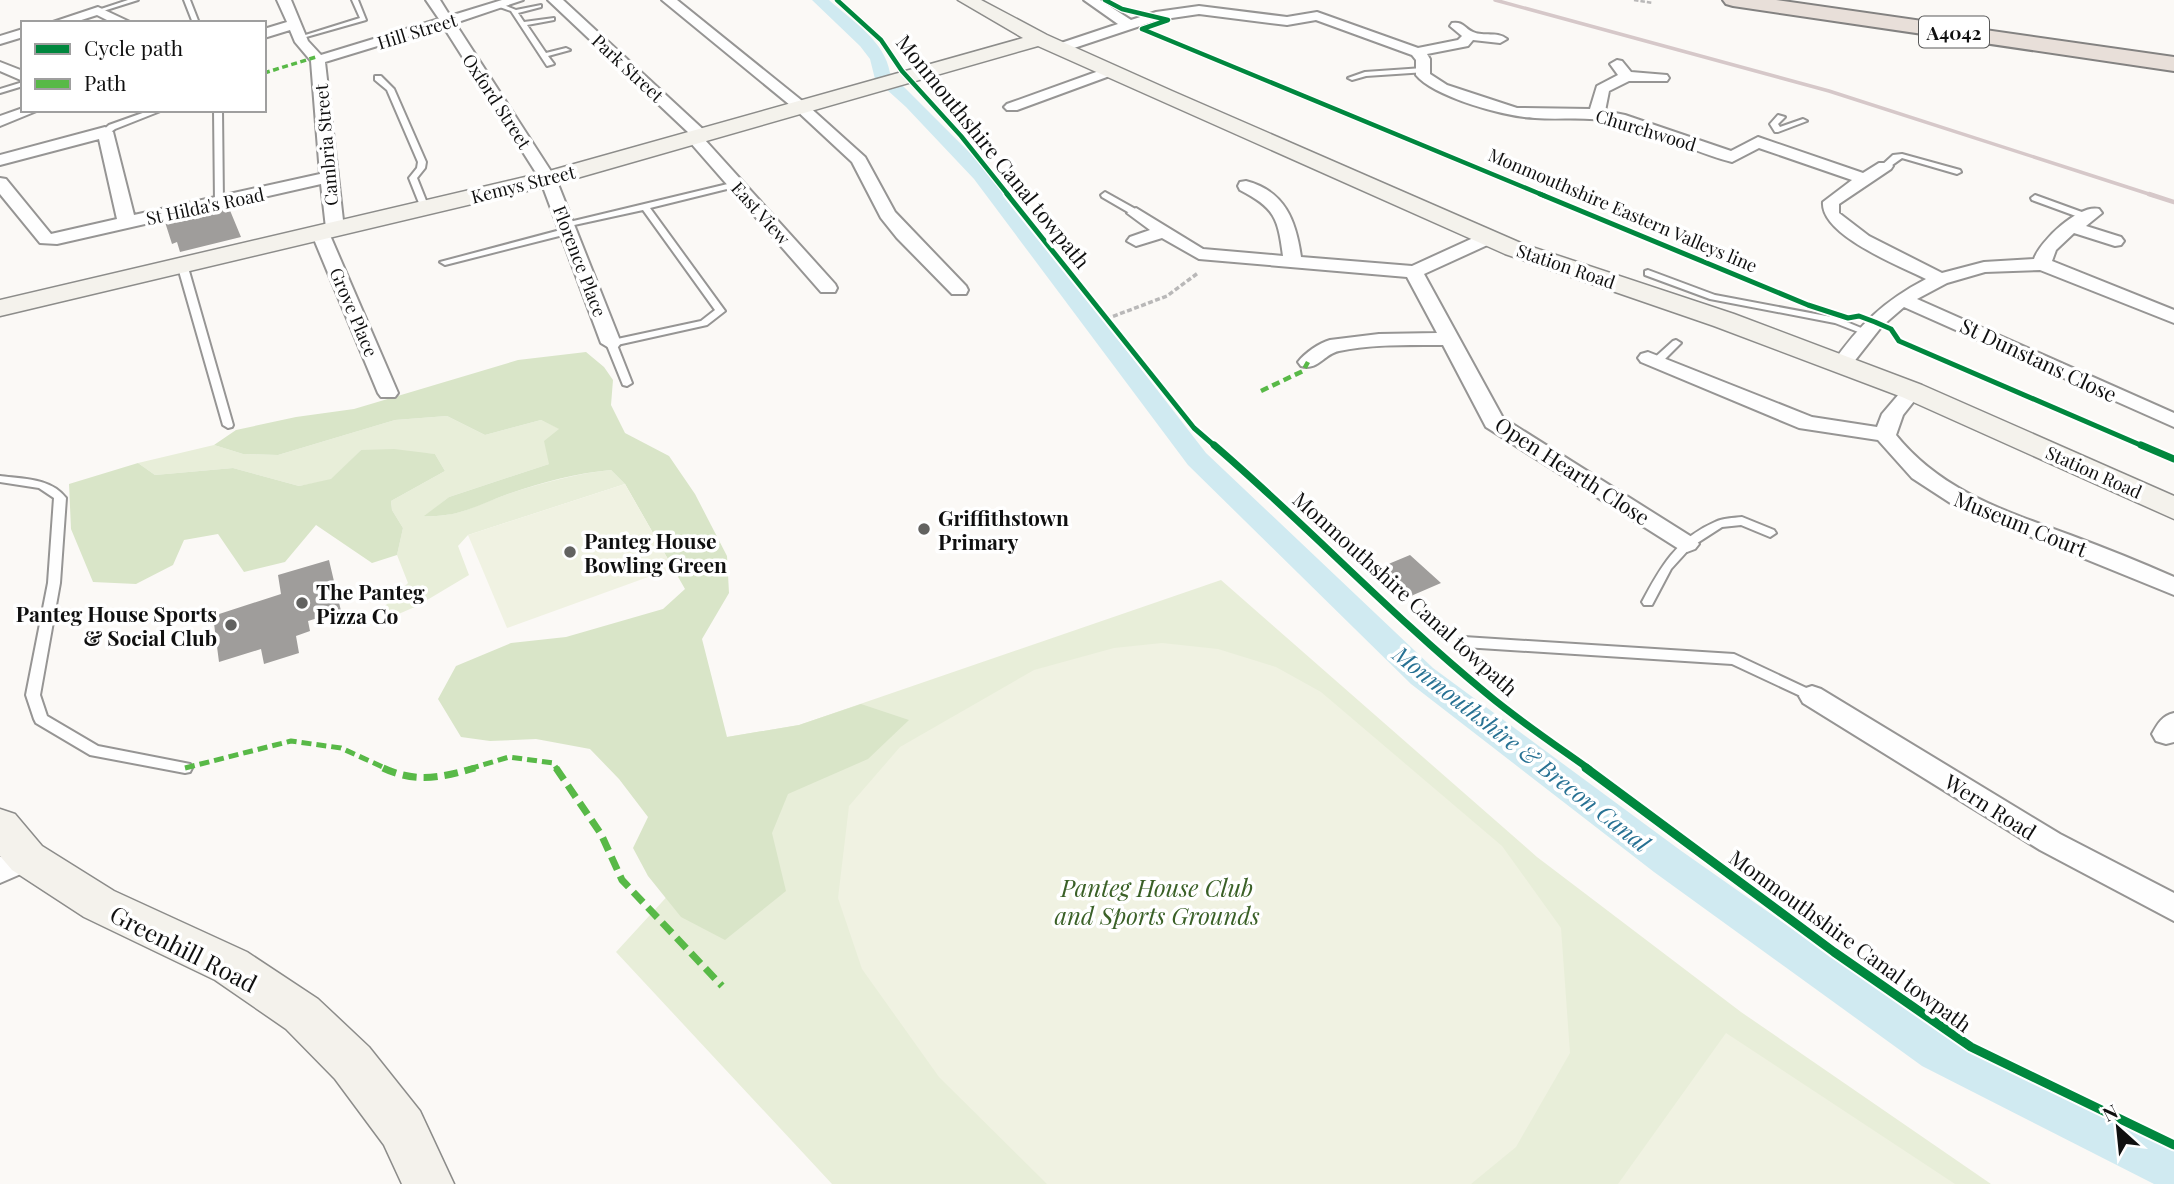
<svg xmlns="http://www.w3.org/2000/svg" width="2174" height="1184" viewBox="0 0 2174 1184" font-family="'Playfair Display',serif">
  <rect width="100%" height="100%" fill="#fbf9f6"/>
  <path fill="#e8eed9" d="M 447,416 L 485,435 L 541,420 L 560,429 L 549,464 L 449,497 L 425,516 C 460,518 482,502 514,492 C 546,482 578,473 611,470 L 625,484 L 468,535 L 458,546 L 469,575 L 417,606 L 387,619 L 382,609 L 408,583 L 397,555 L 403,528 L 392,510 L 391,501 L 445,471 L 435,454 L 361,450 L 331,480 L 299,486 L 233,468 L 155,475 L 138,463 L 214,445 L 243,454 L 278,455 L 395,420 Z
    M 1221,580 L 1537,857 L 1741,1012 L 1991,1184 L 832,1184 L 616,952 L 729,829 L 727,737 L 799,725 Z"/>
  <path fill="#d9e5c8" d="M 586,352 L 604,367 L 613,380 L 611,405 L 625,433 L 669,456 L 695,494 L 727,556 L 729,593 L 702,639 L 727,737 L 799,725 L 861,704 L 909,720 L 868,759 L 788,794 L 772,833 L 786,891 L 725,940 L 681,917 L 648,876 L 633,848 L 648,817 L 619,779 L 590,749 L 536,739 L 490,741 L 461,737 L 438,699 L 456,666 L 511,643 L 566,637 L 663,609 L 685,589 L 625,484 L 611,470 C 577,473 543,482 511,493 C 480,504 458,518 424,516 L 449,497 L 549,464 L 544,441 L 559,429 L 541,420 L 485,435 L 447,416 L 395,420 L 278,455 L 243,454 L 214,445 L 236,430 L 296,417 L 354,409 L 518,360 Z
    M 394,449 L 435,454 L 445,471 L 391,501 L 392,510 L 403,528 L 397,555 L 372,563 L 316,525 L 285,562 L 244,572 L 218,534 L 184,540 L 173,565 L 136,584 L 93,582 L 71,529 L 69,484 L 138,463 L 155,475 L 233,468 L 299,486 L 331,479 L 361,450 Z"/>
  <path fill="#f0f2e2" d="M 625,484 L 673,568 L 507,628 L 468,535 Z
    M 1162,643 L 1218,649 L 1276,667 L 1321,692 L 1502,846 L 1561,928 L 1570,1053 L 1516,1147 L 1471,1184 L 1047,1184 L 939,1077 L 862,969 L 838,898 L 849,806 L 900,747 L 1034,670 L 1114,648 Z
    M 1726,1033 L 1955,1184 L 1618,1184 Z"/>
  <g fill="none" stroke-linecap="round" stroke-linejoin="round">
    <path fill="#d0eaf1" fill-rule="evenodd" d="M 812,0 L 829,0 C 852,21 885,41 890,73 L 988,171 L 1206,453 L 1433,668 L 1680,850 L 1950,1040 L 2174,1148 L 2174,1184 L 2154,1184 L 1922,1066 L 1654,872 L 1411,684 L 1188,465 L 974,179 L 906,107 L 875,79 L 870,59 L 860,46 Z"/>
  </g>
  <path fill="#9f9d9b" d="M 229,208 L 241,237 L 180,252 L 177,242 L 172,244 L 165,222 Z
    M 1410,555 L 1441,583 L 1404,599 L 1374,570 Z
    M 329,560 L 341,611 L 308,621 L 310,631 L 296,636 L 299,653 L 264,664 L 261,649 L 219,662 L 213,616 L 281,594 L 278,575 Z"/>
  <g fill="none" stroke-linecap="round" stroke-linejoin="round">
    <g stroke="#969594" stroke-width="4">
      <path id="lane" d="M 128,0 L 138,0 L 100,12 L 95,11 Z
        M 184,0 L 190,0 L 199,23 L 193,23 Z
        M 352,0 L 358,0 L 366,20 L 299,39 L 299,37 L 360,18 Z
        M 499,3 L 516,10 L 541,5 L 541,7 L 518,13 L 524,22 L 554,18 L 554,20 L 527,25 L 546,53 L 566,48 L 570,50 L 548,56 L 554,64 L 547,66 L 511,11 L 497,6 L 496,5 Z
        M 1423,68 L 1426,68 L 1426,72 L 1366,76 L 1352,80 L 1348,78 L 1365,72 Z
        M 375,76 L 381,76 L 394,89 L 426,162 L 425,168 L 417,178 L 429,208 L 428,210 L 421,208 L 409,178 L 417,168 L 418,162 L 387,90 L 375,80 Z
        M 23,82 L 23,86 L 0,93 L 0,89 Z
        M 151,110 L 163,110 L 115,129 L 108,134 L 101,132 L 109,125 Z
        M 214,110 L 222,110 L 223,203 L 219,206 L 215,203 Z
        M 1778,115 L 1785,117 L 1778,124 L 1780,127 L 1803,119 L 1807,121 L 1778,132 L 1775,132 L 1770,124 Z
        M 1902,154 L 1960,170 L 1961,172 L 1957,174 L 1902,158 L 1888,168 L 1881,166 L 1893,155 Z
        M 736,182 L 739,182 L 739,186 L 650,208 L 725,311 L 707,325 L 617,345 L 632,383 L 627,386 L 623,385 L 606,343 L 608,341 L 701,321 L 715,310 L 643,210 L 565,227 L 561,224 Z
        M 1105,192 L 1139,211 L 1140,213 L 1133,215 L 1102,197 L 1101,195 Z
        M 2035,195 L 2090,215 L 2091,217 L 2084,219 L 2032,200 L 2031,198 Z
        M 568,228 L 572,231 L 571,233 L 445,265 L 440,262 Z
        M 182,261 L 187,264 L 233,425 L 232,427 L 228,428 L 223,425 L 177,264 Z
        M 1648,270 L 1715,295 L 1837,318 L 1871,332 L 1866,335 L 1835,323 L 1710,299 L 1645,275 L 1645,271 Z
        M 1676,340 L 1681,343 L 1660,364 L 1652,364 L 1652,360 L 1673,341 Z
        M 0,476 C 23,479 51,478 66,498 L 60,583 L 40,695 L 47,716 L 98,746 L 185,763 L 190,764 L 192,768 L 190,772 L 185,773 L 90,755 L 36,723 L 34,719 L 26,695 L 48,583 L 54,498 L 39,488 L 0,482 Z
        M 1742,517 L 1774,530 L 1776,533 L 1770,537 L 1741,525 L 1722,527 L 1691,547 L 1671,569 L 1652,605 L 1644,605 L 1642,602 C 1660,568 1677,538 1715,522 C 1723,518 1733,518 1742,517 Z
        M 1464,637 L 1734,654 L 1817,693 L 1819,696 L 1817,699 L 1807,699 L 1732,664 L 1464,647 L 1458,642 Z"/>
    </g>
    <g stroke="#969594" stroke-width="4">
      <path id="street" d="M 277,0 L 291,0 L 308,41 L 321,55 L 439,19 L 426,0 L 440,0 L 450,16 L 502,0 L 523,0 L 455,23 L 556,179 L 621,343 L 618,347 L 611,349 L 601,343 L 540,179 L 443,26 L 325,62 L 344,229 L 341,233 L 329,233 L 398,393 L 395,397 L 381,397 L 378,393 L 311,232 L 314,228 L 326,228 L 321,184 L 57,244 L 40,243 L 0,194 L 0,178 L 6,179 L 51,234 L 117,219 L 99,139 L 0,165 L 0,155 L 105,127 L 113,132 L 134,215 L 320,174 L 311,61 L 295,42 L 290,30 L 264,38 L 264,29 L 287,22 Z
        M 548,0 L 563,0 L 707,133 L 709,136 L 705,140 L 835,284 L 837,288 L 835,292 L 821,292 L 689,141 L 687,138 L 690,134 Z
        M 662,0 L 677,0 L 806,104 L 865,157 L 895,212 L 966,286 L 968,290 L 966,294 L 952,294 L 897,238 L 881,218 L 852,162 L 796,110 Z
        M 1084,0 L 1100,0 L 1131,20 L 1156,12 L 1199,6 L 1287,17 L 1317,12 L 1418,48 L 1458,40 L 1462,36 L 1450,26 L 1452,23 C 1463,21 1464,28 1473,32 C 1484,37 1497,31 1507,39 L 1500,43 L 1473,40 L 1468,46 L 1427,54 L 1430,59 L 1430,74 L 1447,85 L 1517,108 L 1590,109 L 1597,86 L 1618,75 L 1610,64 L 1617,60 L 1622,61 L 1631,72 L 1667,75 L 1669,78 L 1667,81 L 1629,81 L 1609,91 L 1605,111 L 1625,115 L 1731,151 L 1758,137 L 1863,173 L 1879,163 L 1891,163 L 1893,166 L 1891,169 L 1839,204 L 1839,213 L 1869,236 L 1942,273 L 1984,262 L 2034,259 C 2040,241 2079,204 2099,209 L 2102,213 L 2086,226 L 2121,237 L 2124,241 L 2121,245 L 2115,246 L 2074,233 L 2056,250 L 2052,261 L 2174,310 L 2174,323 L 2040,270 L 1985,272 L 1947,283 L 1917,299 L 2174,413 L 2174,427 L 1904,307 L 1882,326 L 1849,368 L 1835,368 L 1832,364 C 1859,325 1884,301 1926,279 C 1900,266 1820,235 1823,202 L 1852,180 L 1759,148 L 1732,162 C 1692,152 1655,130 1615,122 C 1588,116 1562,120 1535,118 C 1506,117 1434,97 1416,75 L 1416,60 L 1412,55 L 1316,20 L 1287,25 L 1199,14 L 1158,20 L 1065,51 L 1055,51 L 1055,45 L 1118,24 Z
        M 98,7 L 132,23 L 113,23 L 97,15 L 72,23 L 50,23 Z
        M 23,29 L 23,37 L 0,44 L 0,36 Z
        M 0,62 L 23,71 L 23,81 L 0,71 Z
        M 1110,67 L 1115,68 L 1117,71 L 1115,74 L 1017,110 L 1007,110 L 1004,107 L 1007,104 Z
        M 23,108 L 23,110 L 39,110 L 0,126 L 0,116 Z
        M 1246,181 C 1285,191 1296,221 1301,257 L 1412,266 L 1482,234 L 1494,234 L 1497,238 L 1494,242 L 1424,274 L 1503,418 L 1695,539 L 1699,544 L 1695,549 L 1687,552 L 1679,549 L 1486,427 L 1443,345 C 1409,345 1373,344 1339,351 C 1324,354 1318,371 1301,366 L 1298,362 C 1305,353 1319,343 1330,340 L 1379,334 L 1437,333 L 1407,277 L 1199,259 L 1162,238 L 1136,246 L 1127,241 L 1130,237 L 1150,230 L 1127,213 L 1136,208 L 1203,249 L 1283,256 C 1278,218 1275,208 1240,190 L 1238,186 L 1240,182 Z
        M 1648,352 L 1812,417 L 1877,427 L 1882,414 L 1905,387 L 1919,387 L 1922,391 L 1903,415 L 1896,435 C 1941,491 2005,511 2070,535 C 2105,548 2140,562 2174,577 L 2174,595 L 1955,506 L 1912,478 L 1878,440 L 1799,428 L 1641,362 L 1638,358 L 1641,354 Z
        M 1812,686 L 1821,689 L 2060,834 L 2174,893 L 2174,921 L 2040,850 L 1803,703 L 1799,696 L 1803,689 Z
        M 2174,713 L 2174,742 L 2166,744 L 2156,741 L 2152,734 C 2158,723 2162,716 2174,713 Z
        M 27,846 L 37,849 L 42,858 L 37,867 L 0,883 L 0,857 Z"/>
    </g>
    <g stroke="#8c8c8a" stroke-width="3">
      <path id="secondary" d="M 958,0 L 981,0 L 1047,35 L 1172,91 L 1523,244 L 1734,314 L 1922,385 L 2174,496 L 2174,519 L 1902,397 L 1714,326 L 1505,254 L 1038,46 L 556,184 L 0,316 L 0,300 L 542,173 L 1023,38 Z
        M 0,809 L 15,814 L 42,846 L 114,891 L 247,952 L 318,999 L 369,1047 L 420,1111 L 454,1184 L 402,1184 L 384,1145 L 335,1079 L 286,1029 L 215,980 L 84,917 L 12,870 L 0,856 Z"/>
    </g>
    <g stroke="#838281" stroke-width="4">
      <path id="highway" d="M 1723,0 L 1776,0 L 2174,57 L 2174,71 L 1733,6 L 1726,4 Z"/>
    </g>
    <path stroke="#b9b8b8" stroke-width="2.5" stroke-dasharray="4.5 2" stroke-linecap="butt" d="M 1634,0 L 1653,3"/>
    <path stroke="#b9b8b8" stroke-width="3.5" stroke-dasharray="5 2.5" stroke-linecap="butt" d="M 1106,319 L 1167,296 L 1198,273"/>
    <use href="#lane" fill="#fefefe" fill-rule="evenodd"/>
    <use href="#street" fill="#fefefe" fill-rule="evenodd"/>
    <use href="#secondary" fill="#f4f2ec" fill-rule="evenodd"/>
    <use href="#highway" fill="#e8dfd9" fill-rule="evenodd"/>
    <path stroke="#d6c8c9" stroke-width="3.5" d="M 1495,0 L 1829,91 L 2155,196"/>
    <path stroke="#d6c8c9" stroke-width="4.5" d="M 2149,194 L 2174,202"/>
    <path stroke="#58b947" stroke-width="3.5" stroke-dasharray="6 3.5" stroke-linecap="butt" d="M 264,73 L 316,57"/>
    <path stroke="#58b947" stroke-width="4.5" stroke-dasharray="8 4.5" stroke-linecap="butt" d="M 1261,391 L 1303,371 L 1308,362"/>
    <path stroke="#58b947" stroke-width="5" stroke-dasharray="10 5" stroke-linecap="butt" d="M 185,768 L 291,741 L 341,748 L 387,769
      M 469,769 L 509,757 L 553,763 L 557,769"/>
    <path stroke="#58b947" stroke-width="7" stroke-dasharray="14 7" stroke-linecap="butt" d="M 383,768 C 415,783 441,778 475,768
      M 556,768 L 601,834 L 622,880 L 722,986"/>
    <g stroke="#fff" stroke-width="7">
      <path id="cycleway-far3" d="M 837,0 L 881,40 L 902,71 L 961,136 L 1009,196
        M 1105,0 L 1122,9 L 1168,20 L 1142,29
        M 1142,29 L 1545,196"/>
    </g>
    <g stroke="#fff" stroke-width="9">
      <path id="cycleway-far2" d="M 1007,194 L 1194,428 L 1216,447
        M 1540,194 L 1808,305 L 1848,318 L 1859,316 L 1875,322 L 1891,329 L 1899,341 L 2145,447"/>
    </g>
    <g stroke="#fff" stroke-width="11">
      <path id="cycleway-far1" d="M 1214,445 C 1307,525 1391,615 1486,693 C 1518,720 1554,744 1589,769
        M 2141,445 L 2174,459"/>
    </g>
    <g stroke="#fff" stroke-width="13">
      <path id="cycleway" d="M 1586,768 L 1834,952 L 1971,1047 L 2174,1145"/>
    </g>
    <use href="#cycleway-far3" stroke="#00873e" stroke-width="4.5"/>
    <use href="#cycleway-far2" stroke="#00873e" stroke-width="5"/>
    <use href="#cycleway-far1" stroke="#00873e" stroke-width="7"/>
    <use href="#cycleway" stroke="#00873e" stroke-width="9"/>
  </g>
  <g fill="#626260" stroke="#fff" stroke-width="2.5">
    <circle cx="924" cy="529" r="7"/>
    <circle cx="570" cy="552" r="7"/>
    <circle cx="302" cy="603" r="7"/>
    <circle cx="231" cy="625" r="7"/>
  </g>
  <g text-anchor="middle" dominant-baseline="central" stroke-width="7" stroke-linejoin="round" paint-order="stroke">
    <g font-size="18" fill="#101010" stroke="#fff">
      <text transform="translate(417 31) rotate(-17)">Hill Street</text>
      <text transform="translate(628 68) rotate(43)">Park Street</text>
      <text transform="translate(497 101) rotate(57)">Oxford Street</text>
      <text transform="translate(1646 130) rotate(17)">Churchwood</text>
      <text transform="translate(326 145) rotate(-95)">Cambria Street</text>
      <text transform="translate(523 184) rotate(-14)">Kemys Street</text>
      <text transform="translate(205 206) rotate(-12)">St Hilda's Road</text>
      <text transform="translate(1623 210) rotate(23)">Monmouthshire Eastern Valleys line</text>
      <text transform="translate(761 213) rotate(48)">East View</text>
      <text transform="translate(580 261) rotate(69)">Florence Place</text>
      <text transform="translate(1566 266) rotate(19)">Station Road</text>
      <text transform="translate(354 312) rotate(67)">Grove Place</text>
      <text transform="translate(2094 472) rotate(24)">Station Road</text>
    </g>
    <rect fill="#fff" stroke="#585858" stroke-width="2" x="1919" y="16.5" width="70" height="31" rx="5"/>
    <g font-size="19" font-weight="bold" fill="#101010">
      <text x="1954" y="32">A4042</text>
    </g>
    <g font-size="21" fill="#101010" stroke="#fff">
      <text transform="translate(994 151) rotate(51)">Monmouthshire Canal towpath</text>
      <text transform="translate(2039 359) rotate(25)">St Dunstans Close</text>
      <text transform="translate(1573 470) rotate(33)">Open Hearth Close</text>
      <text transform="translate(2021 523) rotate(22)">Museum Court</text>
      <text transform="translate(1406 593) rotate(42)">Monmouthshire Canal towpath</text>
      <text transform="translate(1991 806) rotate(32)">Wern Road</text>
      <text transform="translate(1851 940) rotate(36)">Monmouthshire Canal towpath</text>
    </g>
    <g font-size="21" font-weight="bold" fill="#101010" stroke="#fff" text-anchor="start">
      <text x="938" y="517">Griffithstown<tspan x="938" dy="24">Primary</tspan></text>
      <text x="584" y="540">Panteg House<tspan x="584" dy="24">Bowling Green</tspan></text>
      <text x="316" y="591">The Panteg<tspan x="316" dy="24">Pizza Co</tspan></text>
      <text x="217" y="613" text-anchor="end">Panteg House Sports<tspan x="217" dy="24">&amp; Social Club</tspan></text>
    </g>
    <g font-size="23" font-style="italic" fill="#277193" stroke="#fff">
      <text transform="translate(1522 748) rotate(38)">Monmouthshire &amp; Brecon Canal</text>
    </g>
    <g font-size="24" font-style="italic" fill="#3a6027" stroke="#fff">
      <text x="1157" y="887">Panteg House Club<tspan x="1157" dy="28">and Sports Grounds</tspan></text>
    </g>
    <g font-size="24" fill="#101010" stroke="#fff">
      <text transform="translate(184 948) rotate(27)">Greenhill Road</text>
    </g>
  </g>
  <rect x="21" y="21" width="245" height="91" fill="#ffffff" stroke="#9f9f9f" stroke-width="2"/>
  <rect x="35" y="44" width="35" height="10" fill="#00873e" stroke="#9f9f9f" stroke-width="2"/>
  <text x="84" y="56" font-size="21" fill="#101010">Cycle path</text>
  <rect x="35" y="79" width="35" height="10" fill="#58b947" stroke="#9f9f9f" stroke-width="2"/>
  <text x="84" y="91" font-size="21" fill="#101010">Path</text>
  <g transform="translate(2118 1128) rotate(333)" stroke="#ffffff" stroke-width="5" paint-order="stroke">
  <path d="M0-5L12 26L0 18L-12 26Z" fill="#101010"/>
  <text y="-10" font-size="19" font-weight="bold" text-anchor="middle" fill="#101010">N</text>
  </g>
</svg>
